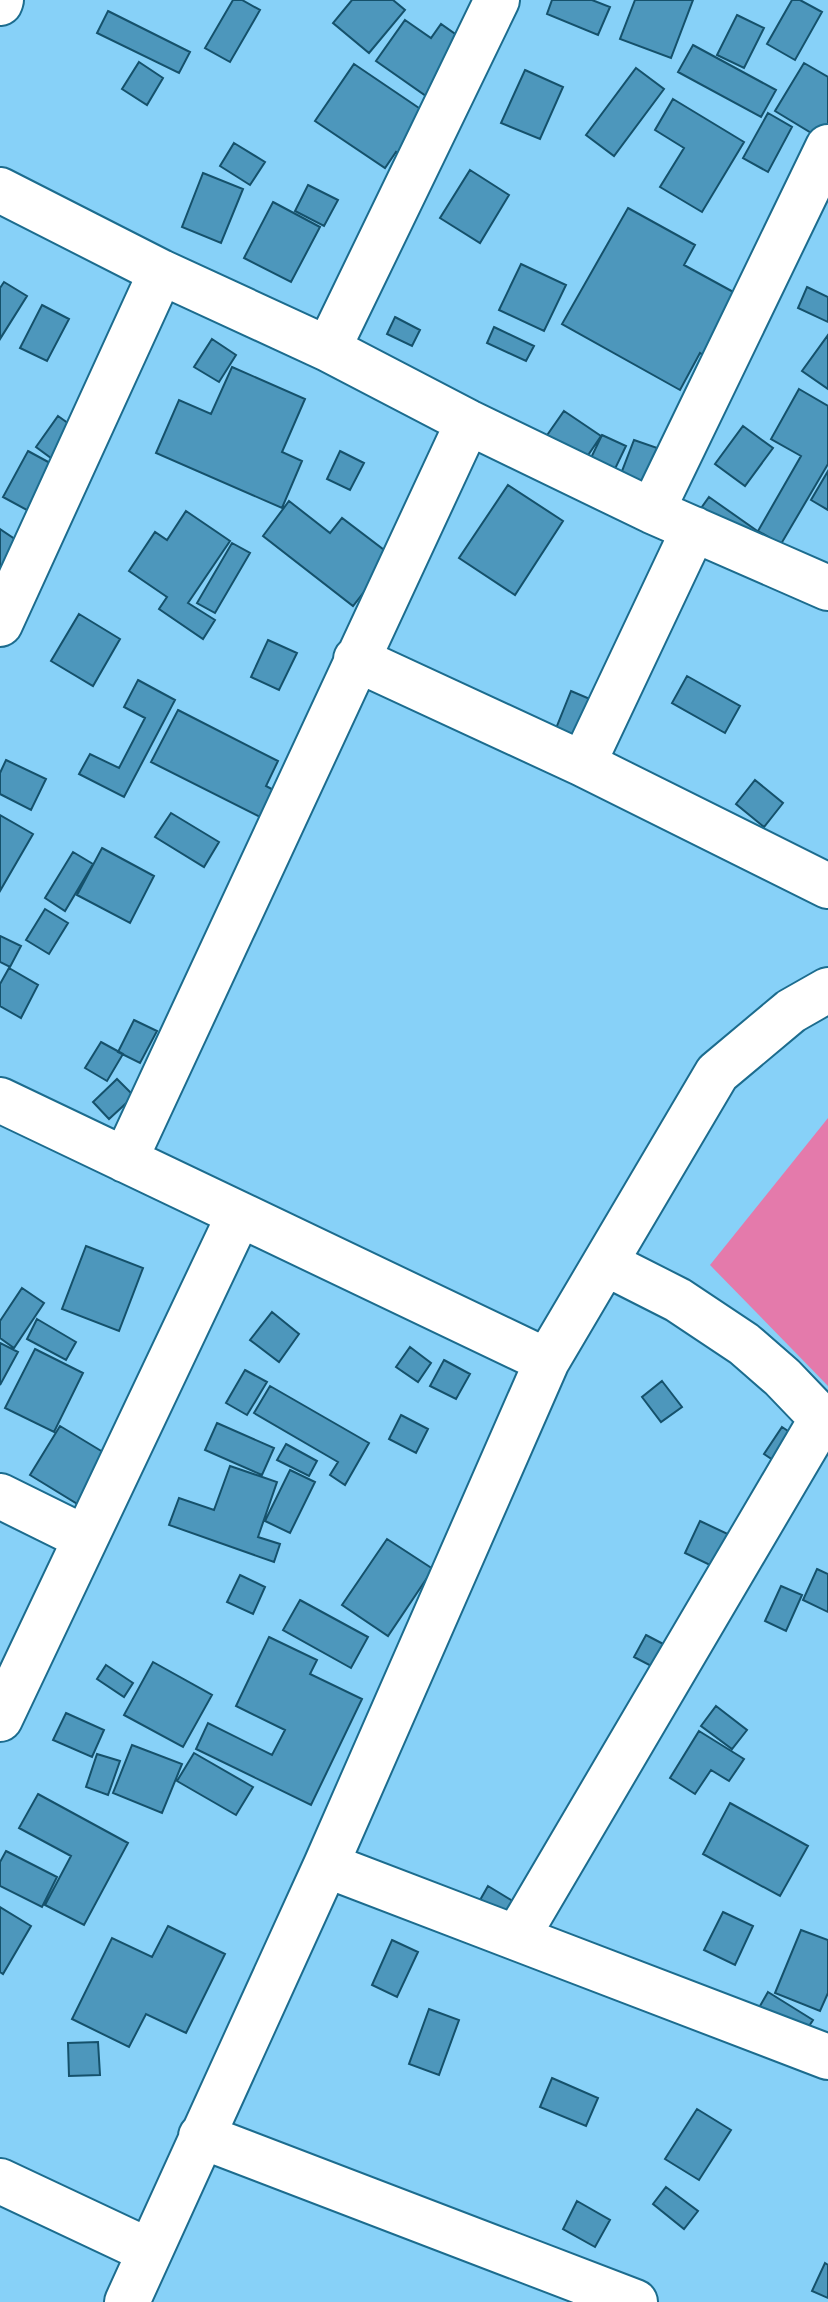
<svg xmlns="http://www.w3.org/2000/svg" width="828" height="2302" viewBox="0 0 828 2302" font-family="'Alegreya Sans',sans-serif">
  <rect width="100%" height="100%" fill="#87d1f8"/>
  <path fill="#e47aab" d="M 828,1118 L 828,1386 L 710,1265 Z"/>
  <path fill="#4d97bc" stroke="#15516b" stroke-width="2" d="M 233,0 L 242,0 L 260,10 L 230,62 L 205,48 Z
    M 352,0 L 393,0 L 405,10 L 369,53 L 333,23 Z
    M 552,0 L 592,0 L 610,7 L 598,35 L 547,14 Z
    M 635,0 L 693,0 L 671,58 L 620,39 Z
    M 792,0 L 800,0 L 822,12 L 795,60 L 767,44 Z
    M 108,11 L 190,52 L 179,73 L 97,33 Z
    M 737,15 L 764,28 L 744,68 L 717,55 Z
    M 405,20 L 431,38 L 441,24 L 485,55 L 446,110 L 376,61 Z
    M 693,45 L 776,90 L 761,117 L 678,72 Z
    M 139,62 L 163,78 L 147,105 L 122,89 Z
    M 804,63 L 828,77 L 828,131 L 823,140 L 775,111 Z
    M 354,64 L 447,127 L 420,168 L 396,152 L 385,168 L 315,121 Z
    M 636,68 L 664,89 L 614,156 L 586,135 Z
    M 525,70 L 563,87 L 540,139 L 501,123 Z
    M 673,99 L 744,142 L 702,212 L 660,187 L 684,148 L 655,130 Z
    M 768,113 L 792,127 L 768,172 L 743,158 Z
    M 234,143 L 265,162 L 250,185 L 220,166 Z
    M 470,170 L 509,195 L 480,243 L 440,218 Z
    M 203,173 L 243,189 L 221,243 L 182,227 Z
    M 308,185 L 338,200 L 324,226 L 295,211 Z
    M 273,202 L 320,227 L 291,282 L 244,258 Z
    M 628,208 L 695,245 L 684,265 L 737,294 L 703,355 L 700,353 L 680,390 L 562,324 Z
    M 521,264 L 566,285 L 544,331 L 499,310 Z
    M 4,282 L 27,296 L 0,339 L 0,288 Z
    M 807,287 L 828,297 L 828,322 L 798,308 Z
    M 42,305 L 69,319 L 47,361 L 20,348 Z
    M 395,317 L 420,330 L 412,346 L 387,334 Z
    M 494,327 L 534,346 L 526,361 L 487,343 Z
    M 828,335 L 828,389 L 802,371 Z
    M 212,339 L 236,355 L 219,382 L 194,367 Z
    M 232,367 L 305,399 L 282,452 L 302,461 L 282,508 L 156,453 L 179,400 L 211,414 Z
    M 799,389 L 828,406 L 828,464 L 781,544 L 758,531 L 801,456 L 771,439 Z
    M 564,411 L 601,436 L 580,467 L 543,441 Z
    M 58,416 L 93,441 L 70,472 L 36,447 Z
    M 743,426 L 773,448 L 745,486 L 715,464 Z
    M 602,435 L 626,446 L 613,473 L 589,462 Z
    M 634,440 L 666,451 L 652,490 L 619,479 Z
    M 28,451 L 74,476 L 49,522 L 3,497 Z
    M 340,451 L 364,463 L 350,490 L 327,479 Z
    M 828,471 L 828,510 L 811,500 Z
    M 508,485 L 563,521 L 515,595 L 459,558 Z
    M 709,497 L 763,535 L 749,556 L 694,518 Z
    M 289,501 L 330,533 L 342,518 L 392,556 L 353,606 L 263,536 Z
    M 186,511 L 230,541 L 188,603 L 215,620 L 203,639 L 159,609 L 167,597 L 129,571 L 155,532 L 167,540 Z
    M 0,529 L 40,556 L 0,598 Z
    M 232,543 L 250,553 L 215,613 L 197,603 Z
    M 79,614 L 120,639 L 93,686 L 51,661 Z
    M 268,640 L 297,653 L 279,690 L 251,677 Z
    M 687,676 L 740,706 L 725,733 L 672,703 Z
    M 138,680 L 175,700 L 124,797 L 79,774 L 90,754 L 119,768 L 145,718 L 124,707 Z
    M 571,691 L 597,702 L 581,741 L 555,731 Z
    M 178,710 L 278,761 L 266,786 L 281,794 L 268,821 L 151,762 Z
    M 6,760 L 46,779 L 31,810 L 0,794 L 0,773 Z
    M 755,780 L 783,803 L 764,827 L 736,804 Z
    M 171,813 L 219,842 L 204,867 L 155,837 Z
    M 0,815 L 33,834 L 0,891 Z
    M 102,848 L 154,876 L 130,923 L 77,895 Z
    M 73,852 L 93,864 L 65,911 L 45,898 Z
    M 45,909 L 68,923 L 49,954 L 26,940 Z
    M 0,936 L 21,946 L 10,967 L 0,962 Z
    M 9,968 L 38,985 L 21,1018 L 0,1006 L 0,984 Z
    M 134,1020 L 157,1031 L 140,1063 L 118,1052 Z
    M 101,1042 L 123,1054 L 107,1081 L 85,1068 Z
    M 117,1079 L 134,1096 L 109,1119 L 93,1102 Z
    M 86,1246 L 143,1268 L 119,1331 L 62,1309 Z
    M 22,1288 L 44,1303 L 14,1348 L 0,1338 L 0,1321 Z
    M 272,1312 L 299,1334 L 279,1362 L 250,1340 Z
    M 37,1319 L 76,1342 L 66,1360 L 27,1339 Z
    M 0,1343 L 18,1352 L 0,1385 Z
    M 410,1347 L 431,1363 L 418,1382 L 396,1367 Z
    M 35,1349 L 83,1373 L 54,1432 L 5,1408 Z
    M 444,1360 L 470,1374 L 456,1399 L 430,1386 Z
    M 245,1370 L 267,1382 L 247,1415 L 226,1403 Z
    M 662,1381 L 682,1407 L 661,1422 L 642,1397 Z
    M 270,1386 L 369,1443 L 345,1485 L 330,1475 L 338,1462 L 254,1413 Z
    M 401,1415 L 428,1429 L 416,1453 L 389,1439 Z
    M 217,1423 L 274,1448 L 262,1475 L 205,1450 Z
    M 60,1426 L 131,1469 L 102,1519 L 30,1475 Z
    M 782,1427 L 803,1441 L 785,1468 L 764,1454 Z
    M 286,1444 L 317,1461 L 309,1476 L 277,1460 Z
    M 230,1466 L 277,1482 L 258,1537 L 280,1544 L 274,1562 L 169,1525 L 179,1498 L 214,1510 Z
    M 290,1470 L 315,1482 L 290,1533 L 265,1521 Z
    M 700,1521 L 751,1545 L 735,1577 L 685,1553 Z
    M 387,1539 L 433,1569 L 388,1636 L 342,1605 Z
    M 817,1569 L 828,1574 L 828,1612 L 803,1600 Z
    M 240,1575 L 265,1587 L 253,1614 L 227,1602 Z
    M 781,1586 L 802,1595 L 786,1631 L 765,1621 Z
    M 300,1600 L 368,1637 L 351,1668 L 283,1630 Z
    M 646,1635 L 669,1647 L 657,1669 L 634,1657 Z
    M 269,1637 L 317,1660 L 310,1674 L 362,1699 L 311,1805 L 196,1749 L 208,1723 L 272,1755 L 285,1730 L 236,1706 Z
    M 153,1662 L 212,1695 L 183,1747 L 124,1715 Z
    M 106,1665 L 133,1683 L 124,1697 L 97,1679 Z
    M 716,1706 L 747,1730 L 732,1749 L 701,1726 Z
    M 66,1713 L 104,1730 L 92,1757 L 53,1740 Z
    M 699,1731 L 744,1759 L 729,1781 L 711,1770 L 695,1794 L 670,1778 Z
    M 132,1745 L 182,1764 L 162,1813 L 113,1793 Z
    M 194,1753 L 253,1787 L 236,1815 L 177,1781 Z
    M 97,1754 L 120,1761 L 108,1795 L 86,1787 Z
    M 38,1794 L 128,1843 L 84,1925 L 45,1905 L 71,1856 L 19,1828 Z
    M 730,1803 L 808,1846 L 780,1896 L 703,1854 Z
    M 6,1851 L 57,1877 L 42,1907 L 0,1886 L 0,1862 Z
    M 488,1886 L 539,1917 L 475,1909 Z
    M 0,1907 L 31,1926 L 3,1974 L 0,1972 Z
    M 723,1912 L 753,1926 L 735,1965 L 704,1950 Z
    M 168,1926 L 225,1954 L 186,2033 L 146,2014 L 129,2047 L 72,2019 L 112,1938 L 152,1957 Z
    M 801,1930 L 828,1940 L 828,1993 L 820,2011 L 775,1993 Z
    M 392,1940 L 418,1952 L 397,1997 L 372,1985 Z
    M 768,1992 L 813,2020 L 800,2040 L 756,2013 Z
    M 429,2009 L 459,2020 L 439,2075 L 409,2064 Z
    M 98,2042 L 100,2075 L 69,2076 L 68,2043 Z
    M 552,2078 L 598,2098 L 586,2126 L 540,2107 Z
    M 697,2109 L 731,2130 L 699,2180 L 665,2159 Z
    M 666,2187 L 698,2211 L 684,2229 L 653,2204 Z
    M 577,2201 L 610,2220 L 595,2247 L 563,2229 Z
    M 825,2263 L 828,2265 L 828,2298 L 812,2291 Z"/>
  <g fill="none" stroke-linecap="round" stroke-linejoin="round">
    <g stroke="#1c6c8e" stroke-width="48">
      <path id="street" d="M 0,3 L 1,0
        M 0,190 L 161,272 L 328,349 L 468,422 L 652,511 L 828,588
        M 328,349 L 497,0
        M 652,511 L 828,147
        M 0,624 L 161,272
        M 356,659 L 583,764 L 828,886
        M 583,764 L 694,529
        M 0,1100 L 547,1361
        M 125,1160 L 468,422
        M 605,1263 L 678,1300 L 744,1344 L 782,1377 L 828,1425
        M 0,1496 L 85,1538
        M 0,1719 L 239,1215
        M 326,1865 L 828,2057
        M 517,1937 L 821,1420
        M 201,2136 L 635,2302
        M 0,2181 L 149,2251
        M 127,2302 L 326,1865 L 547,1361 L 717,1073 L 791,1011 L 828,990"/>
    </g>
    <use href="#street" stroke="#fff" stroke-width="44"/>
  </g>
</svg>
